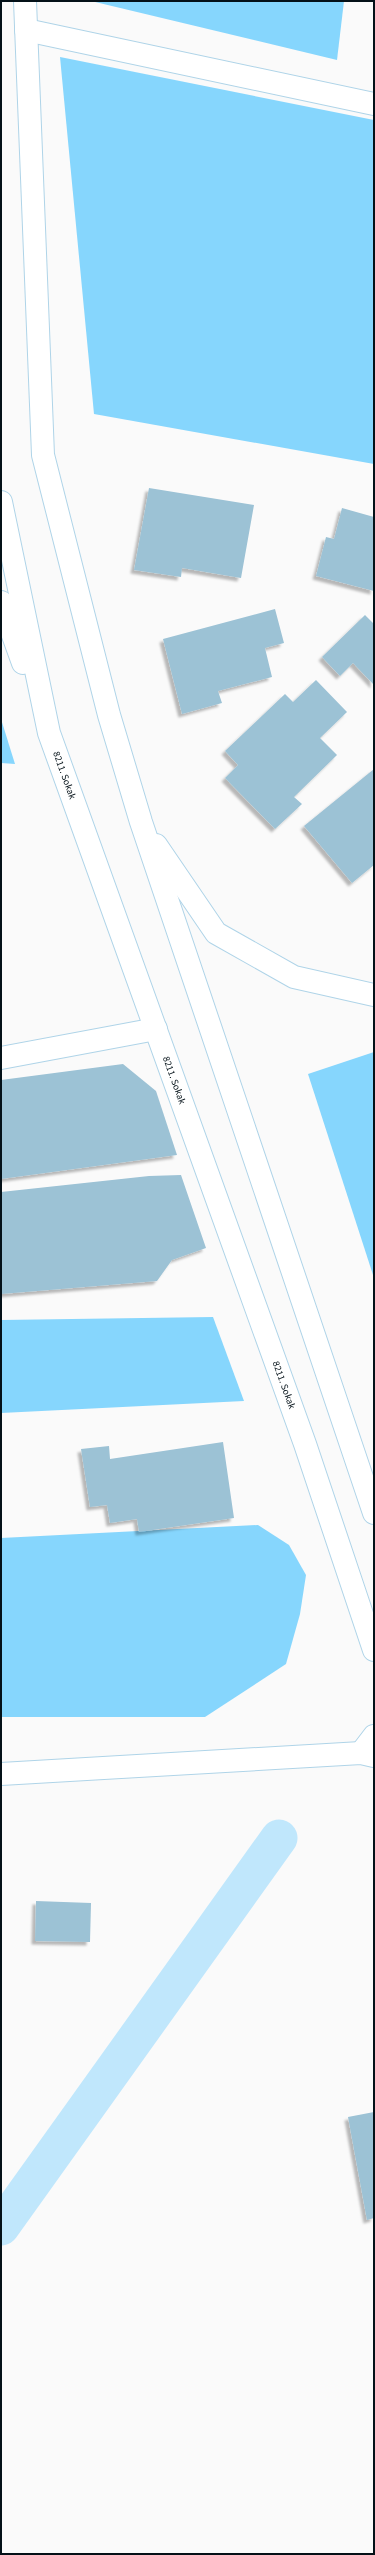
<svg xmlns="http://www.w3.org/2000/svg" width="375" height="2555" viewBox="0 0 375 2555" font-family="'Source Sans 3',sans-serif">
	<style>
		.green { fill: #86d6fd }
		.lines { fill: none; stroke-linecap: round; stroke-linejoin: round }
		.canal { stroke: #c0e7fc; stroke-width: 37 }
		.building { fill: #9cc2d5; filter: url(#shadow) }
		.minor-casing { stroke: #afd4e8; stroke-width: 24 }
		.minor { stroke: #fff; stroke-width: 22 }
		.labels { text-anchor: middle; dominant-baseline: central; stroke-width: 3; stroke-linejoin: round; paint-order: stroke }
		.street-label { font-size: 10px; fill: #041118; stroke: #fff }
	</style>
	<defs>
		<filter id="shadow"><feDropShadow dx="-3.5" dy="3.5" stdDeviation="1" flood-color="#0004"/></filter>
	</defs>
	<rect width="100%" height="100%" fill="#fafafa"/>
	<g class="green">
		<path d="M91,1H344L337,60Z"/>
		<path d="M60,57L374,120V464L94,414Z"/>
		<path d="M1,719L15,764L1,763Z"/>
		<path d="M374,1052V1278L308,1074Z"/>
		<path d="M213,1317L244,1401L1,1413V1320Z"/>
		<path d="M258,1525L289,1545L306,1575L300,1614L286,1664L205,1717H1V1538Z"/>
	</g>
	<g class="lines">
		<path class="canal" d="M1,2227L279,1838"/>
	</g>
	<g class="building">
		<path d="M149,488L254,505L241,578L182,568L181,577L134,570Z"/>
		<path d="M342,508L374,517V591L316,576L326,537L334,539Z"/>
		<path d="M275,609L284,643L265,648L272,677L218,691L222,703L182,714L163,639Z"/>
		<path d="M365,615L374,624V685L353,663L340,676L322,657Z"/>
		<path d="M316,680L347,712L320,738L337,755L294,797L302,804L275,829L225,778L238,765L225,751L285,694L293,702Z"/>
		<path d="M374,769V865L352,883L304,826Z"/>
		<path d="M123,1064L156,1091L177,1155L1,1179V1080Z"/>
		<path d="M181,1175L206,1248L172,1260L157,1281L1,1294V1192L149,1176Z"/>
		<path d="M223,1442L234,1518L139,1532L137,1519L110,1523L107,1505L90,1507L81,1449L109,1446L110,1459Z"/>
		<path d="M36,1901L91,1903L90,1942L35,1941Z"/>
		<path d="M374,2112V2218L367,2220L348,2117Z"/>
	</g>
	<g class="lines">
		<g class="minor-casing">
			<g id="minor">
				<path d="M25,1L43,455L109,715L141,822L374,1513"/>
				<path d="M26,30L374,104"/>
				<path id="s1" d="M1,502L49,733L305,1444L374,1650"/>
				<path d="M1,602L23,663"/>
				<path d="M156,845L216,933L294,977L374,995"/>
				<path d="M1,1058L156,1029"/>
				<path d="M361,1753L374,1736"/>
				<path d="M1,1774L361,1753L374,1756"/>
			</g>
		</g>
		<use href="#minor" class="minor"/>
	</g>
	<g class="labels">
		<g class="street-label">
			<text stroke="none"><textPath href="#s1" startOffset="281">8211. Sokak</textPath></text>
			<text stroke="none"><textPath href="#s1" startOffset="605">8211. Sokak</textPath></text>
			<text stroke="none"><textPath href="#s1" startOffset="929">8211. Sokak</textPath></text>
		</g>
	</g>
	<rect width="375" height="2555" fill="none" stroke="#041118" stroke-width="4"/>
</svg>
